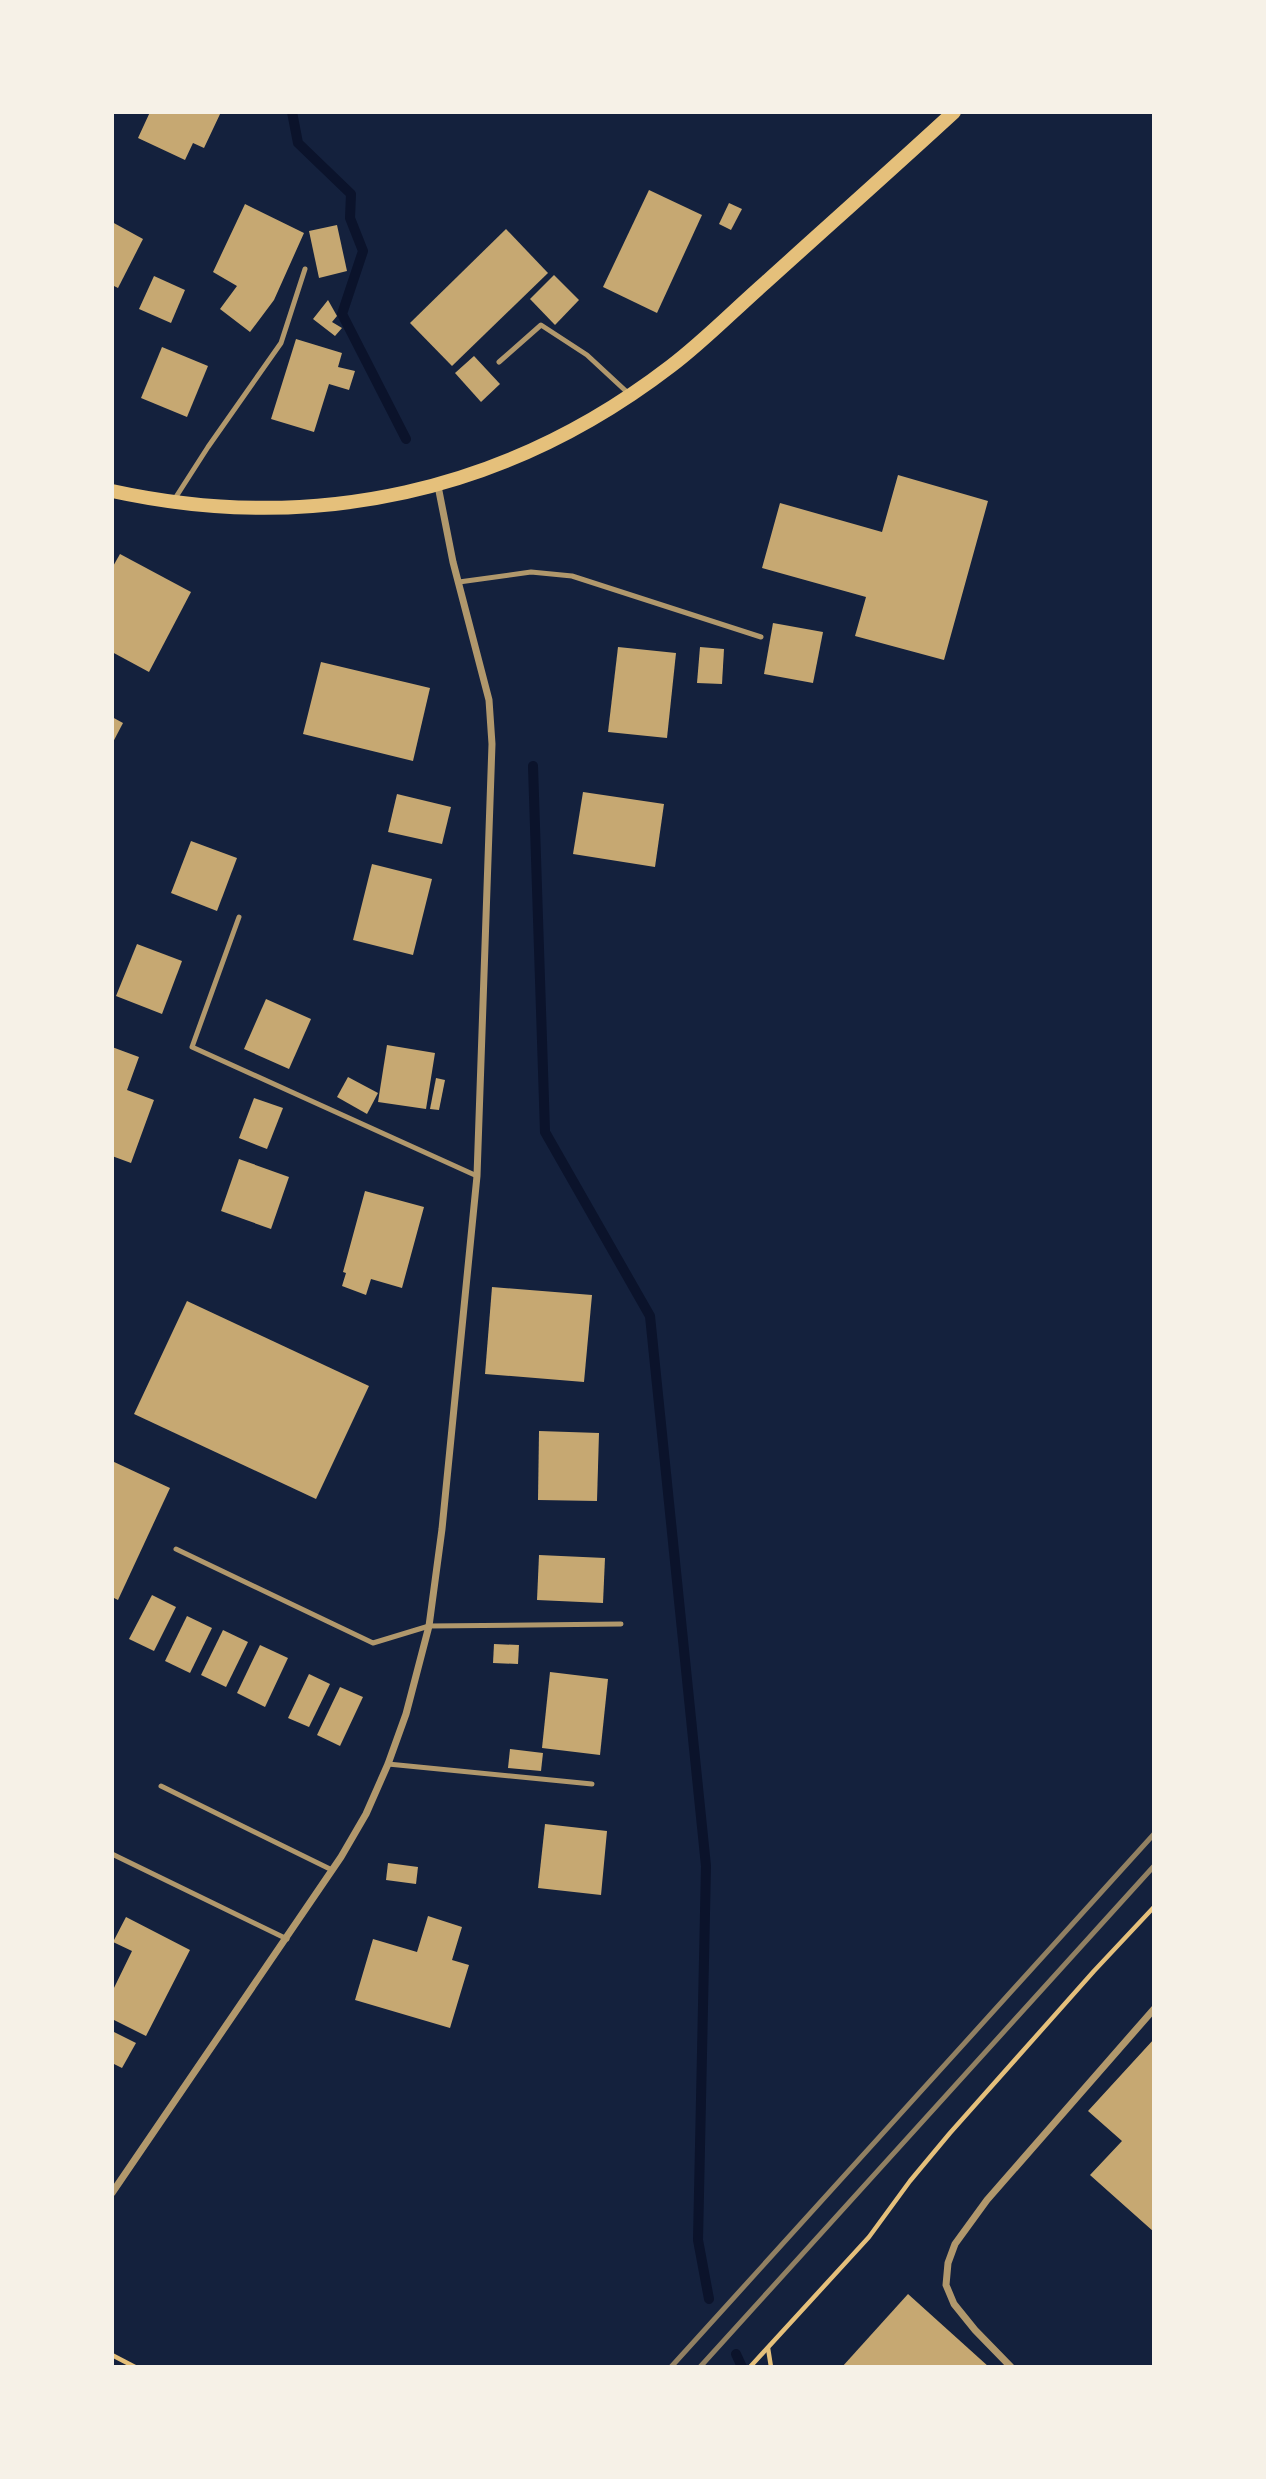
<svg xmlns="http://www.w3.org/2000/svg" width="1266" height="2479" viewBox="0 0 1266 2479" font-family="'Exo 2',sans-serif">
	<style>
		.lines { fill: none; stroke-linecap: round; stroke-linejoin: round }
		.stream { stroke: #0b132b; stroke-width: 10 }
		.building { fill: #c6a872 }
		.path { stroke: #e5c07b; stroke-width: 4.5 }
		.service { stroke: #b1986c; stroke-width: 5 }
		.minor { stroke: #b1986c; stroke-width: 7 }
		.secondary { stroke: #e5c07b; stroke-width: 14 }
		.rail { stroke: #918062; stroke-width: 5 }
	</style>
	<rect width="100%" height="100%" fill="#14213d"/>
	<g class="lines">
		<g class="stream">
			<path d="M292,112L298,143L351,194L350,218L363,251L342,314L406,439"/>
			<path d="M533,766L545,1132L650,1316L706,1866L698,2240L709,2299"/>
			<path d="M736,2354L742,2367"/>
		</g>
	</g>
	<g class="building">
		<path d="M150,112H221L204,148L193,143L185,160L138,138Z"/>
		<path d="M649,190L702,215L657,313L603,287Z"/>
		<path d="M729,203L742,209L731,230L719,224Z"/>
		<path d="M245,204L304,233L274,300L250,332L220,309L237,286L213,272Z"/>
		<path d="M112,222L143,239L118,288L112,285Z"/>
		<path d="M337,225L347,271L319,278L309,231Z"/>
		<path d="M506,229L548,273L452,366L410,323Z"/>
		<path d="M554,275L579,300L555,325L530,299Z"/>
		<path d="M154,276L185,290L171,323L139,309Z"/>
		<path d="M328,300L337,316L332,322L342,328L335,336L313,319Z"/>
		<path d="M296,339L342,353L338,367L355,371L349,390L329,384L314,432L271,419Z"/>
		<path d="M162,347L208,366L187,417L141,398Z"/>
		<path d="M474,356L500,384L481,402L455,373Z"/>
		<path d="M898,475L988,501L944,660L855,636L866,597L762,568L780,503L882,532Z"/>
		<path d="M120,554L191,592L149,672L112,652V568Z"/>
		<path d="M773,623L823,632L813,683L764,674Z"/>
		<path d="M618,647L676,653L667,738L608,732Z"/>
		<path d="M700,647L724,649L722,684L697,683Z"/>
		<path d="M321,662L430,688L413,761L303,734Z"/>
		<path d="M112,717L123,723L112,744Z"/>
		<path d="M583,792L664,804L655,867L573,854Z"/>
		<path d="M397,794L451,807L442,844L388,832Z"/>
		<path d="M191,841L237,858L217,911L171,893Z"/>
		<path d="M372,864L432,879L413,955L353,940Z"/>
		<path d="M137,944L182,961L162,1014L116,996Z"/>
		<path d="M266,999L311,1019L289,1069L244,1049Z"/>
		<path d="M387,1045L435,1053L426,1109L378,1102Z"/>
		<path d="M112,1047L139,1057L127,1090L154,1100L131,1163L112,1156Z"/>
		<path d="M348,1077L378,1093L367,1114L337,1097Z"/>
		<path d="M436,1078L445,1080L439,1110L430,1109Z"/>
		<path d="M254,1098L283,1108L267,1149L239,1138Z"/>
		<path d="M239,1159L289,1177L271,1229L221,1211Z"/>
		<path d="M365,1191L424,1207L402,1288L371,1279L366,1295L342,1286L346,1273L343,1272Z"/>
		<path d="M492,1287L592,1295L584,1382L485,1374Z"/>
		<path d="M187,1301L369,1386L316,1499L134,1414Z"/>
		<path d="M539,1431L599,1433L597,1501L538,1500Z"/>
		<path d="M112,1461L170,1488L118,1600L112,1597Z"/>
		<path d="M539,1555L605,1558L603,1603L537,1600Z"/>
		<path d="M152,1595L176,1607L154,1651L129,1639Z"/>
		<path d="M187,1616L212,1628L190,1673L165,1661Z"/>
		<path d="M223,1630L248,1642L226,1687L201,1675Z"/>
		<path d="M494,1644L519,1645L518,1664L493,1663Z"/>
		<path d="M260,1645L288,1658L265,1707L237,1693Z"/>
		<path d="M550,1672L608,1679L600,1755L542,1748Z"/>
		<path d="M309,1674L330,1684L309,1727L288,1718Z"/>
		<path d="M340,1687L363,1697L340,1746L317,1735Z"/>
		<path d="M510,1749L543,1753L541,1771L508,1768Z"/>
		<path d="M545,1824L607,1831L601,1895L538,1888Z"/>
		<path d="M388,1863L418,1867L416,1884L386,1880Z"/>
		<path d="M428,1916L462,1927L452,1960L469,1965L450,2028L355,2000L373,1939L417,1952Z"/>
		<path d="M126,1917L190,1950L146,2036L112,2019V1992L132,1951L113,1942Z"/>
		<path d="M112,2031L136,2043L122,2068L112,2063Z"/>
		<path d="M1154,2039V2232L1090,2175L1122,2141L1088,2111Z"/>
		<path d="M908,2294L989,2367H842Z"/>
	</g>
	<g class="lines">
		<g class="path">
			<path d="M768,2348L771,2367"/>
			<path d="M112,2355L135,2367"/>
			<path d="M750,2367L869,2237L910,2181L950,2133L1094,1971L1154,1907"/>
		</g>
		<g class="service">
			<path d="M499,362L541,325L587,355L628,393"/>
			<path d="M174,500L208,447L281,343L305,269"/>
			<path d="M459,582L531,572L572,576L761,637"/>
			<path d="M239,917L192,1047L477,1176"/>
			<path d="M176,1549L373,1643L429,1626L621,1624"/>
			<path d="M388,1764L592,1784"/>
			<path d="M161,1786L332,1870"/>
			<path d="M112,1854L287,1939"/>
		</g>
		<g class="minor">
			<path d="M112,2193L341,1857L366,1814L388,1764L406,1714L417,1672L429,1626L442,1529L477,1176L492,744L489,700L453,562L438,486"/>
			<path d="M1011,2367L975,2330L954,2304L946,2285L948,2263L955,2244L987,2200L1154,2009"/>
		</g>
		<path class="secondary" d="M112,491C314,535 507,492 671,366C704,341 734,310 766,282C829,225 892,169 954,112"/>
		<g class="rail">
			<path d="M671,2367L1154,1834"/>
			<path d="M700,2367L1154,1866"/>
		</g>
	</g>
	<rect width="1266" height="2479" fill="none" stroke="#f6f1e7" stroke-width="228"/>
</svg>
